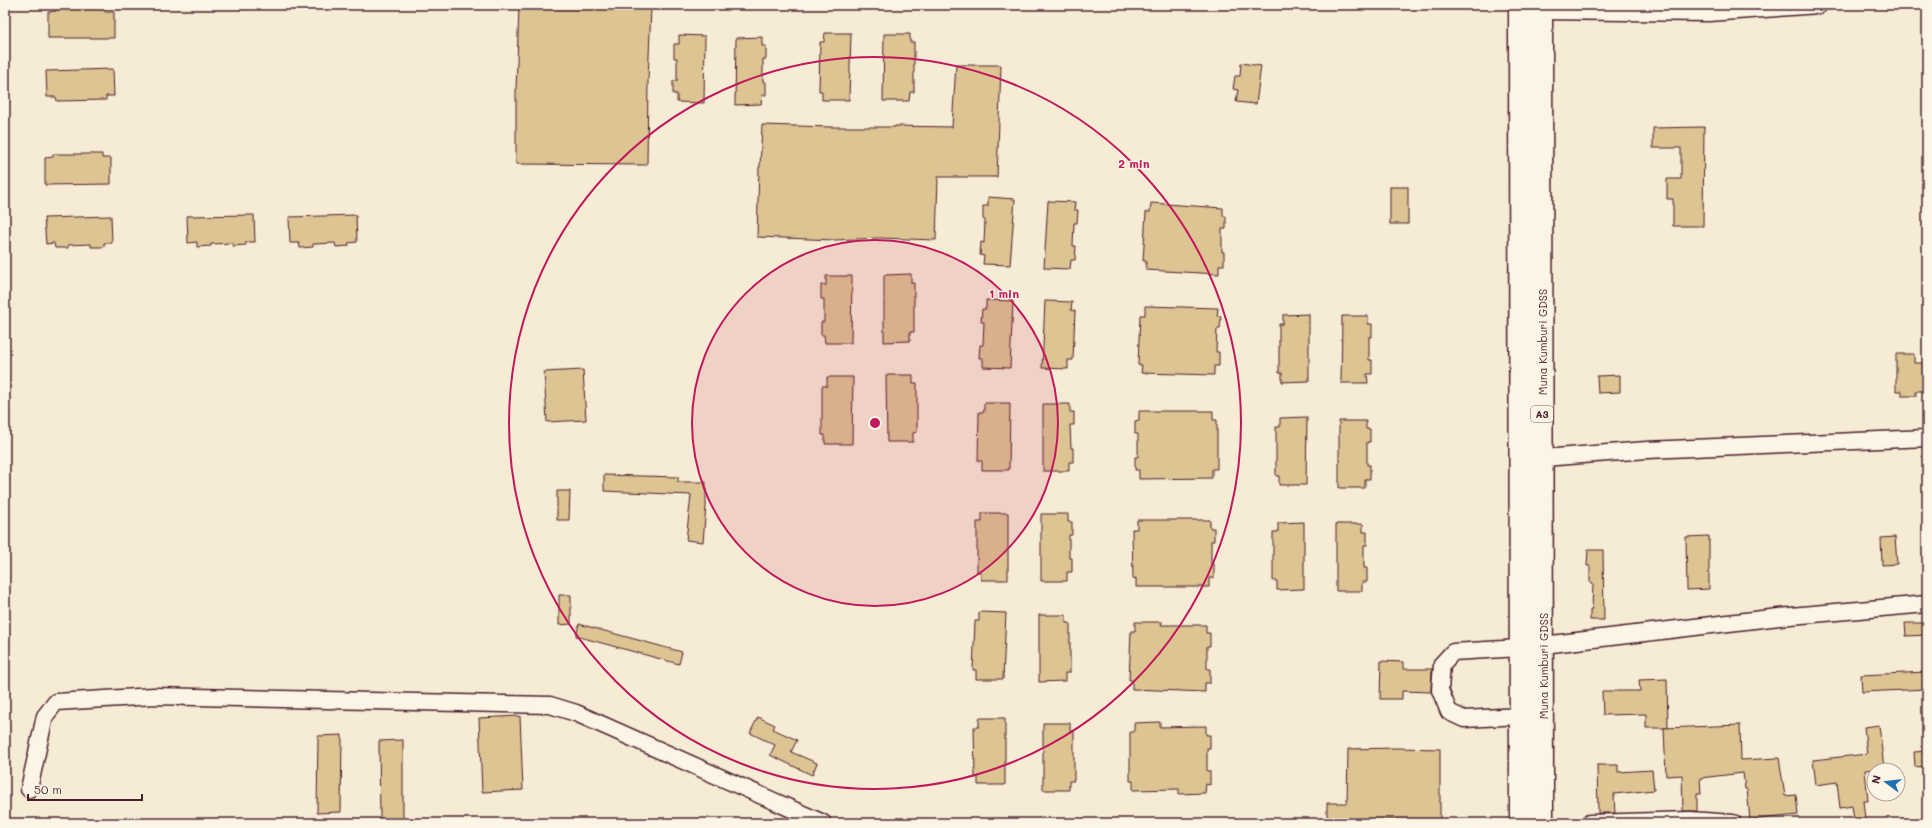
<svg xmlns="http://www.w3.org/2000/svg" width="1932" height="828" viewBox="0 0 1932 828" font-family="Mali,sans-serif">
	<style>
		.building { fill: #dcc493; stroke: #4a1f2b }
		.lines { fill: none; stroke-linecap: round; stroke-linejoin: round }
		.minor-casing { stroke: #4a1f2b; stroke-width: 19 }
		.trunk-casing { stroke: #4a1f2b; stroke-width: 25 }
		.minor { stroke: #fcf5e5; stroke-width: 16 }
		.trunk { stroke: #fcf5e5; stroke-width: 22 }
		.ring { fill: none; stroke: #c2185b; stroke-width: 2 }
		.labels { text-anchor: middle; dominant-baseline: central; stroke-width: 3; stroke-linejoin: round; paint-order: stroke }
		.shield { fill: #fcf5e5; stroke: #7f5f63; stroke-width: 1 }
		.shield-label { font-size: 10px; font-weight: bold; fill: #4a1f2b }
		.street-label { font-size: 11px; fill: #4a1f2b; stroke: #fcf5e5 }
		.centre { fill: #c2185b; stroke: #fcf5e5; stroke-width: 2 }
		.ring-label { font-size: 12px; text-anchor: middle; font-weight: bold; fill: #c2185b; stroke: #fcf5e5; stroke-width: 3; stroke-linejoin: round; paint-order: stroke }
	</style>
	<rect width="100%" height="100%" fill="#f6ebd5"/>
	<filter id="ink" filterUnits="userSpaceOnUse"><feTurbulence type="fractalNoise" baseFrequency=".025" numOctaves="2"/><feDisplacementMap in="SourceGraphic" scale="8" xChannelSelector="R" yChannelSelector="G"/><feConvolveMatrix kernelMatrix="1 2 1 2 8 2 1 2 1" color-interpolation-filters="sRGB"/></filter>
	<g filter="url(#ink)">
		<g class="building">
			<path d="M519,7H651L648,81L647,165L516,164V90Z"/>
			<path d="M56,8H105V12H114V38H48V12L56,11Z"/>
			<path d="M825,33H851L849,100H822V91H819L820,42H824Z"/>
			<path d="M884,34H910V42H914V92H910L909,101H883Z"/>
			<path d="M679,35L705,36L704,103L677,102V94H673V81H677V58H674V44H679Z"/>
			<path d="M762,37V46H766V59H763V82H766V95H762L761,104L735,105L736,38Z"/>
			<path d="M1241,63L1261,66L1256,104L1236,102L1238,90L1233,89L1235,76H1240Z"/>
			<path d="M956,65H1001L997,177H938L936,240L879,238L835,240L757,237L759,167H760L762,125L831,127H895V126L952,127Z"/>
			<path d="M113,69L114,96H106V100L57,101L56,97H47L46,71Z"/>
			<path d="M1704,127L1703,226H1673V199H1667V179H1681V148H1653V128Z"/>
			<path d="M53,154H102V158H111V184L45,185V158L53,157Z"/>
			<rect x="1390" y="187" width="18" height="37"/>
			<path d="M988,197L1015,199L1010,265L983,264L984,256L980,255L981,242L984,243L985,220L983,219V206H988Z"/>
			<path d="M1048,201L1075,202L1074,210H1078L1077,223H1074L1073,246H1076L1075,260H1071L1070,269L1044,268Z"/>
			<path d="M1151,203L1223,208V216H1226V229H1222V252H1224V265H1219V274L1146,270V261H1143L1146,212H1150Z"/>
			<path d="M254,215L255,242H246V245L233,246V243L211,244V246L197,247V242L188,243L187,216Z"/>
			<path d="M356,215L357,242L348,243L349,246L336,247L335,243L313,244V247L300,248L299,243H290L289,217Z"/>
			<path d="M111,216L112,243H104V247H91V244L68,245V248H55L54,243L46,244L44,218Z"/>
			<path d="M911,274V283H914V332H910V341L884,342V275Z"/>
			<path d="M826,276H852L851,343H825L824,335H821V322H824V299H821V285H826Z"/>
			<path d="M986,300L1013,301L1010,368L983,367V358H979L980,345H983L984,322H981L982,309H986Z"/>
			<path d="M1045,301L1072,302L1071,310L1075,311L1073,360H1068V369L1042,368Z"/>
			<path d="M1145,306L1218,308L1217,316H1221L1220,329H1217L1216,352H1219V366H1214V375L1141,373L1142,365H1138L1140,315H1145Z"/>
			<path d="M1309,314V381L1282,382V373H1279V324H1283V315Z"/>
			<path d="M1342,316H1368V324H1372V337H1369V360H1372V374H1367L1368,383H1341Z"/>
			<path d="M1896,354H1914V363H1923V391H1916V396H1902V391H1896Z"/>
			<path d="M583,370L586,420L547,422L544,372Z"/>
			<path d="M886,375H913V383H917V432L913,433V442H887Z"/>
			<path d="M1620,375V392L1598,393L1597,376Z"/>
			<path d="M827,377H853L852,444H825V435H822V386H827Z"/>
			<path d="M984,403H1010L1009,470H982V461H978L979,412H984Z"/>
			<path d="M1043,404H1070V412H1074V425H1070L1071,448H1073V462H1069V471H1043Z"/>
			<path d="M1139,411H1213V420H1217V469H1212V478L1139,479V470H1135V457H1138V434H1135V421L1139,420Z"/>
			<path d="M1307,417L1306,485H1279V476H1276V427H1280V418Z"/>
			<path d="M1339,421H1366V429H1370V442H1367V465H1370V479H1365V488H1339Z"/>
			<path d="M604,475L678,477V482H706V506L703,542L686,540L691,495L604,491Z"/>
			<path d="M557,491H570L569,520H557Z"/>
			<path d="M982,513H1008V580H981V572H977V522H982Z"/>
			<path d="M1041,514H1068V522H1072V535H1069V558H1072V572H1067V581H1041Z"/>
			<path d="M1137,520H1210V528H1214V541H1211V564H1214V578H1209V587H1136V578L1133,579L1132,529H1137Z"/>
			<path d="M1304,522V589L1277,590V581H1273V532H1278V523Z"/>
			<path d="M1336,524H1363V532H1367V545H1364V568H1367V582H1362V591H1336Z"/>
			<path d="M1709,536V589L1687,590L1686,537Z"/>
			<path d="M1895,537L1897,564L1882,565L1881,538Z"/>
			<path d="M1588,550H1603L1604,620H1590V609H1592L1593,583L1590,582V566H1587Z"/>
			<path d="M559,595H571V624L559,625Z"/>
			<path d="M979,612L1006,613L1003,679H976V670H973L975,621H979Z"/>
			<path d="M1039,615H1066V623H1070V673H1065V681L1039,682Z"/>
			<path d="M1135,622H1162L1161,625H1206V633H1210V646H1207V669H1210V683H1205V692L1132,689V680H1129L1131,631H1135Z"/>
			<path d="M1905,623H1927V635L1906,636Z"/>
			<path d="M579,624L682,652L679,664L576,636Z"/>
			<path d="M1381,661L1403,662V669H1432L1431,692L1402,691V699H1380Z"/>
			<path d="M1927,672V689L1862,692L1861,675Z"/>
			<path d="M1667,679L1668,728H1646V714L1603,715L1602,691H1640L1639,680Z"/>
			<path d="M520,716L523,790L482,792L479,718Z"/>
			<path d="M758,717L775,725L773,729L797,740L791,752L817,763L812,775L770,755L775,745L750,733Z"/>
			<path d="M979,718H1005V785H978V777H975L974,727H979Z"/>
			<path d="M1160,722V727L1206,726V735H1210V748H1207V771H1210V785L1206,784L1205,793L1179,794V789L1133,790V781H1130V732H1134V723Z"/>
			<path d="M1043,723H1070V731H1074V781H1069V790H1043Z"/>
			<path d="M1740,725L1741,760L1779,758L1785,796L1796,795L1798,815L1750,820L1747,789H1745L1743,773L1700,778L1701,794H1697V811H1683L1682,775L1666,776L1664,728Z"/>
			<path d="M1879,725L1884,768L1865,770L1868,801H1863L1865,819L1854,820L1852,806L1840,808L1837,782L1816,785L1813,760L1867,754L1864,727Z"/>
			<path d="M342,735L341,812L317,813L318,736Z"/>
			<path d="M403,740V820H380L379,741Z"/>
			<path d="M1396,748L1440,749V820H1327V803H1347L1348,749Z"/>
			<path d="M1927,751V766L1915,767L1914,752Z"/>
			<path d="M1597,765H1618V772L1652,770L1654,790L1614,794L1615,813H1598Z"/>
		</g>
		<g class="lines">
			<g class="minor-casing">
				<g id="minor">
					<path d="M1541,11L1709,13L1819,5"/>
					<path d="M1543,458L1647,450L1927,438"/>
					<path d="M1543,645L1779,617L1927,604"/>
					<path d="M1520,648L1453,652L1442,664L1440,690L1449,712L1464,719L1521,716"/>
					<path d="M29,789L45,716L56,702L154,696L550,705L576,713L823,823"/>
					<path d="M1589,823L1690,820L1733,823"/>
				</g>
			</g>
			<g class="trunk-casing">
				<g id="trunk">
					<path d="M1520,5L1521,823"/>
					<path d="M1541,5L1542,823"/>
				</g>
			</g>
			<use href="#minor" class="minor"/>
			<use href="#trunk" class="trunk"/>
		</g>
	</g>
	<circle cx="875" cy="423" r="183" fill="#c2185b" fill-opacity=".12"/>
	<g class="ring">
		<circle cx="875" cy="423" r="183"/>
		<circle cx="875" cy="423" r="366"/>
	</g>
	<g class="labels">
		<rect class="shield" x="1531" y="406" width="22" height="16" rx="3"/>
		<g class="shield-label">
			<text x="1542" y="414">A3</text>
		</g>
		<g class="street-label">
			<text transform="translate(1542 342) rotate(-90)">Muna Kumburi GDSS</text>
			<text transform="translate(1543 666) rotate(-90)">Muna Kumburi GDSS</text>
		</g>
	</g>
	<circle cx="875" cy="423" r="6" class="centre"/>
	<g class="ring-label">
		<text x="1134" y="168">2 min</text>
		<text x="1004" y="298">1 min</text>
	</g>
	<rect width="1932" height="828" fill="none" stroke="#fcf5e5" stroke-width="20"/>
	<rect x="10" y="10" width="1912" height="808" fill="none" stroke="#4a1f2b" stroke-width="1.5" filter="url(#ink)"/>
	<g transform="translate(1886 782) rotate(285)"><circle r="19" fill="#fcf5e5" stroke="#b59f9b"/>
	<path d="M0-3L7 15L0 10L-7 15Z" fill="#1f6fb2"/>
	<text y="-6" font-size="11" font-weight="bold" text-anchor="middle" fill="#4a1f2b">N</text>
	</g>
	<path d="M28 794v6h114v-6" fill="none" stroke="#4a1f2b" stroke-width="2"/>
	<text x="34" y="794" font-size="12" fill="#4a1f2b" stroke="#fcf5e5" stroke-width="3" paint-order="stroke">50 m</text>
</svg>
